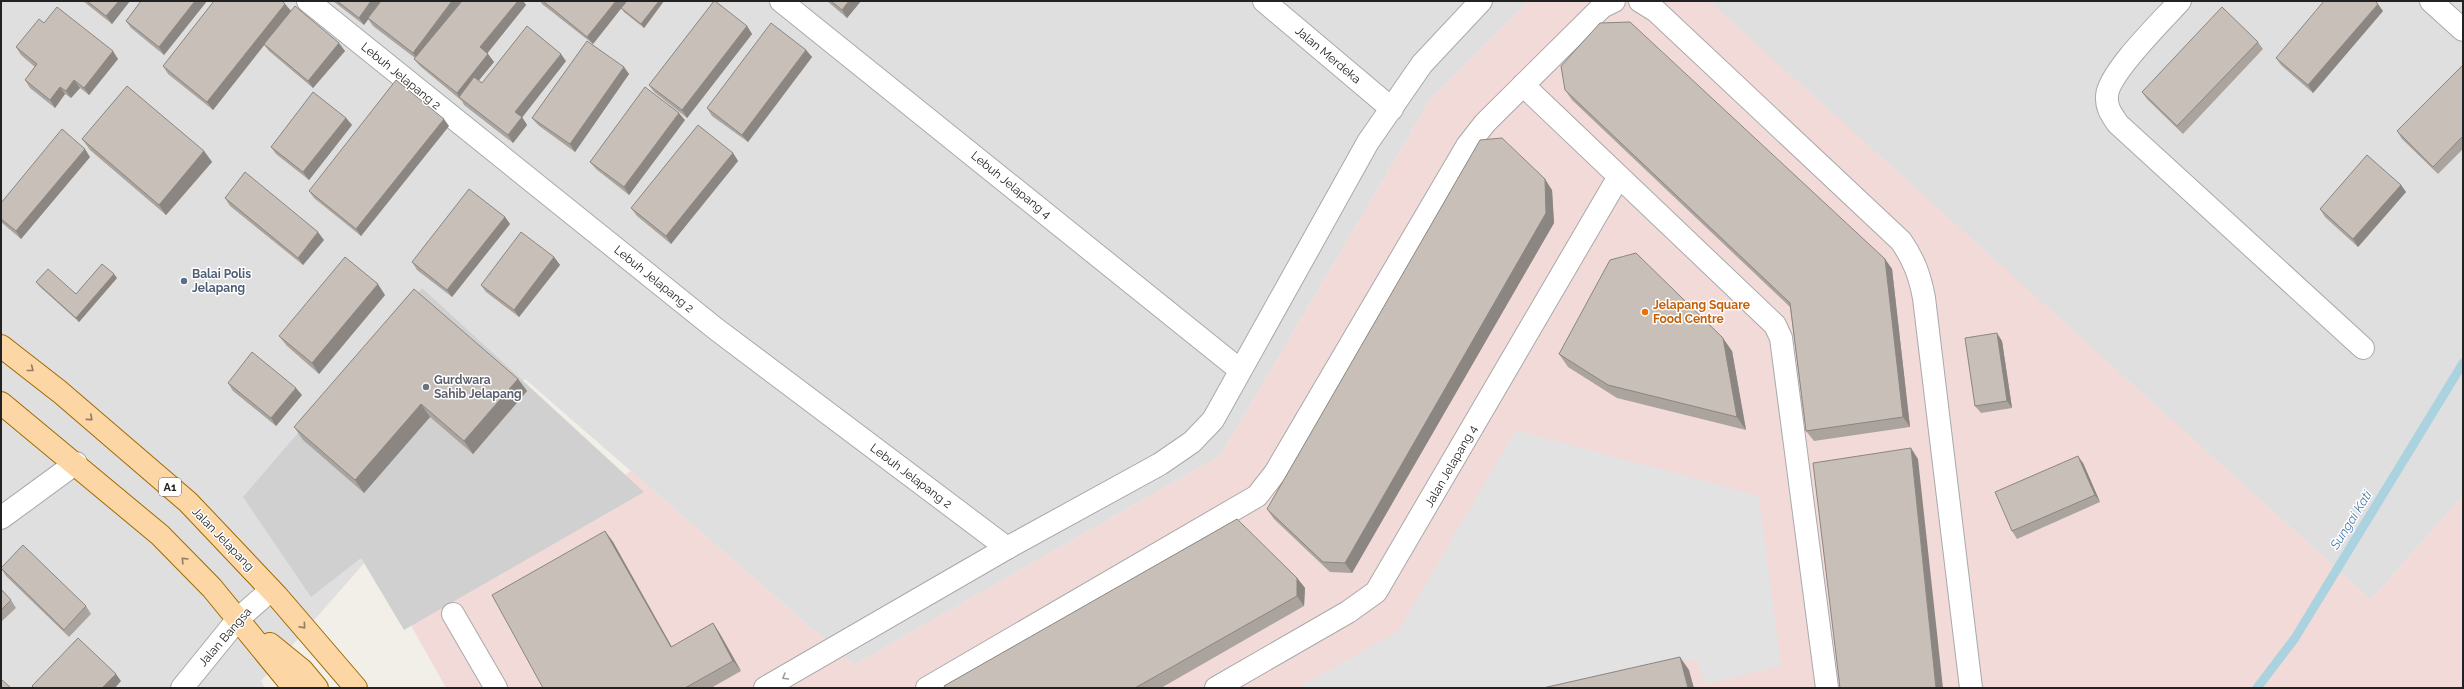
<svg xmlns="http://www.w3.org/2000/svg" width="2464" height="689" viewBox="0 0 2464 689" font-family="Raleway,sans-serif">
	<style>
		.residential { fill: #e0dfdf }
		.commercial { fill: #f2dad9 }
		.religious { fill: #d0d0d0 }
		.parking { fill: #e2e2e2 }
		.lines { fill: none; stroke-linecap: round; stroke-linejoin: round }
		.stream { stroke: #aad3df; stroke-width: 9 }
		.minor-casing { stroke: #a9a9a9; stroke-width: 24 }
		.primary-casing { stroke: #a06b00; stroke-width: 24 }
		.minor { stroke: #fff; stroke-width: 22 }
		.primary { stroke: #fcd6a4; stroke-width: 22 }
		.wall { fill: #aba49e }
		.shaded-wall { fill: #8b8681 }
		.building { fill: #c7bfb8; stroke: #8b8681 }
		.oneway { stroke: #8f7c63 }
		.oneway2 { stroke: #9c9c9c }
		.service-dot { fill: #5c6f8a; stroke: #fff; stroke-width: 1.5 }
		.food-dot { fill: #e8710a; stroke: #fff; stroke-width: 1.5 }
		.worship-dot { fill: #6b7280; stroke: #fff; stroke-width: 1.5 }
		.labels { text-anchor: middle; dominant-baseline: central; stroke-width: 3; stroke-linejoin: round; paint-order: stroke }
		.shield { fill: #fff; stroke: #646464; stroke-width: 1 }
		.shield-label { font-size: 11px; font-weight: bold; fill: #222 }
		.street-label { font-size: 12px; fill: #222; stroke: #fff }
		.service-label { font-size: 12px; font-weight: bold; fill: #4e5e75; stroke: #fff; text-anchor: start }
		.food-label { font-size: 12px; font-weight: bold; fill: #c56008; stroke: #fff; text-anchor: start }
		.worship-label { font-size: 12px; font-weight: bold; fill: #5b616d; stroke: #fff; text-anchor: start }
		.water-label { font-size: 13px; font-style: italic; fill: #4a7aab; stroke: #fff }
	</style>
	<rect width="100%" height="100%" fill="#f2efe9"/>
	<g class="residential">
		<path d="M1,1H1529L1430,100L1221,455L854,665L525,379L261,681L265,688H1Z"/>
		<path d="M1708,1H2463V496L2371,600Z"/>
	</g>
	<path class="commercial" d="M1529,1H1709L2371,600L2463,496V688H446L404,613L631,471L854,665L1221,455L1430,100Z"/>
	<path class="religious" d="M422,288L644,492L404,630L361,558L311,597L243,497Z"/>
	<path class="parking" d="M1516,430L1759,496L1781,666L1705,684L1697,659L1574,688H1298L1398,631Z"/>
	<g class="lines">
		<path class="stream" d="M2257,688L2295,638L2463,363"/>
		<g class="minor-casing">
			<g id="minor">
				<path d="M308,1L716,329L1007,548"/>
				<path d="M781,1L1240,370"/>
				<path d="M1264,1L1392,109"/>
				<path d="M1640,1L1656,11L1901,241C1914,260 1920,276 1924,298L1971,688"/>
				<path d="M2180,1C2163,20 2108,73 2107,96C2106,108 2112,115 2118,124L2363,348"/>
				<path d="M2431,1L2463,30"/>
				<path d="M1523,85L1775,325L1781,338L1827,688"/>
				<path d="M1,518L76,463"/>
				<path d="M453,614L496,688"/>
				<path d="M182,688L238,619L271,590"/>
				<path d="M765,688L1007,548L1160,464L1192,442L1213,420L1368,142L1422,64L1481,1"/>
				<path d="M927,688L1257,496L1275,473L1467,146L1485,123L1602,7L1614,1"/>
				<path d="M1216,688L1348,612L1376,592L1618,178"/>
			</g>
		</g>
		<g class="primary-casing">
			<g id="primary">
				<path d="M1,346L60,392L188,502L277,596L356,688"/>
				<path d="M1,403L160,535L212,588L294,688"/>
				<path d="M270,644L302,670L317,688"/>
			</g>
		</g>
		<use href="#minor" class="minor"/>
		<use href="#primary" class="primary"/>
	</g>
	<g class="wall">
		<path d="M83,1H130L112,24Z"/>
		<path d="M141,1H207L164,55L131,28L126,21Z"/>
		<path d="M333,1H523L526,5L487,53L494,62L478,80L482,83L566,61L522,117L527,125L513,143L464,105L462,101L420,66L414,59L415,58L373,26L368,19L364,25Z"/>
		<path d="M540,1H627L593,44L542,4Z"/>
		<path d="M627,1H664L644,28L624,12L621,8Z"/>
		<path d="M827,1H861L847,18Z"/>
		<path d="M285,4L291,11L345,51L313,88L269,51L264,45L213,110L168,74L163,66Z"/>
		<path d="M2383,11L2313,93L2281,65L2276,58Z"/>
		<path d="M44,23L118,59L89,95L80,88L71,98L65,94L55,108L30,88L25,80L35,67L21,55L16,47Z"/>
		<path d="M747,26L752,34L687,118L654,92L649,85Z"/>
		<path d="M2258,42L2263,49L2183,134L2147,99L2142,92Z"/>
		<path d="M806,50L812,57L748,142L712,116L707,108Z"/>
		<path d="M2463,65V149L2438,174L2402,139L2397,131Z"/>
		<path d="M624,67L629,74L575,152L538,125L532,118Z"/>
		<path d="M1565,90L1885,259L1892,269L1910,427L1814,441L1806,431L1790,307L1572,100Z"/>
		<path d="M346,118L352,125L309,180L276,154L271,147Z"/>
		<path d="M685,120L629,195L596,169L590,162Z"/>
		<path d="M449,126L361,236L314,198L309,191Z"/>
		<path d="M82,139L204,151L212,162L166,215L90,150Z"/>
		<path d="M733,153L738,161L671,244L637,216L631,208Z"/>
		<path d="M90,157L21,239L1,222V203Z"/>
		<path d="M2401,185L2406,192L2358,247L2325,217L2320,209Z"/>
		<path d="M1552,190L1554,223L1352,573L1330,572L1274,519L1267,509Z"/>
		<path d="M225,198L324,240L303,265L230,206Z"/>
		<path d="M505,217L510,224L452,297L417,270L412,262Z"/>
		<path d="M554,257L560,265L519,317L486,292L481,285Z"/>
		<path d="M117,278L79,322L39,286L36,282L76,294Z"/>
		<path d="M385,295L319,374L287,346L279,336Z"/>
		<path d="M2002,341L2012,408L1981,413L1975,406Z"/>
		<path d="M1732,351L1746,430L1617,398L1568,367L1559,354Z"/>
		<path d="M518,379L527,391L473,454L430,417L364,493L303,440L294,427Z"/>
		<path d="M228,383L302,395L276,426L233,391Z"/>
		<path d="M2083,463L2100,502L2017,539L2012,531Z"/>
		<path d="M605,531L613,542L672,647L713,623L720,634L741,671L711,688H543Z"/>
		<path d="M1,568L86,606L91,614L69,637L6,576Z"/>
		<path d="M1297,578L1305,588L1304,606L1161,688H945Z"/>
		<path d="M1,589L11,600L16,608L1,622Z"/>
	</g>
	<g class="shaded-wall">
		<path d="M119,1H130L112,24L106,16Z"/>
		<path d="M195,1H207L164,55L159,47Z"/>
		<path d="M371,1H382L364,25L359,18Z"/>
		<path d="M452,1H463L418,60L413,53Z"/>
		<path d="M518,1H523L526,5L486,55L480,47Z"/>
		<path d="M616,1H627L593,44L587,37Z"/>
		<path d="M659,1H664L644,28L641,24Z"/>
		<path d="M849,1H861L847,18L842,10Z"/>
		<path d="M285,4L291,11L213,110L207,102Z"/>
		<path d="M2378,4L2383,11L2313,93L2308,85Z"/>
		<path d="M747,26L752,34L687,118L682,110Z"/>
		<path d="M339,43L345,51L313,88L308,81Z"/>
		<path d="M806,50L812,57L748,142L742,135Z"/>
		<path d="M113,51L118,59L89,95L84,88Z"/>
		<path d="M488,54L494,62L463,100L459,97L457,93Z"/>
		<path d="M561,54L566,61L521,119L515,112Z"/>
		<path d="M624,67L629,74L575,152L570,144Z"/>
		<path d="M74,80L80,88L71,98L66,91Z"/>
		<path d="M60,87L65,94L55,108L50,100Z"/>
		<path d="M679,113L685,120L629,195L624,187Z"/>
		<path d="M522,117L527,125L513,143L508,135Z"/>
		<path d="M346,118L352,125L309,180L303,172Z"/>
		<path d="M444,119L449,126L361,236L356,229Z"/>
		<path d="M85,149L90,157L21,239L16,231Z"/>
		<path d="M204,151L212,162L166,215L159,205Z"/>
		<path d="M733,153L738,161L671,244L666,236Z"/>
		<path d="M1545,179L1552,190L1554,223L1352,573L1345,563Z"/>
		<path d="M2401,185L2406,192L2358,247L2353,239Z"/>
		<path d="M505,217L510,224L452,297L447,290Z"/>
		<path d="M318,232L324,240L303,265L298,258Z"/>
		<path d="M554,257L560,265L519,317L514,310Z"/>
		<path d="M1885,259L1892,269L1910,427L1903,417Z"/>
		<path d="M114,274L117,278L79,322L76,318Z"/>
		<path d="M378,284L385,295L319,374L312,363Z"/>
		<path d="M1997,333L2002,341L2012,408L2007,401Z"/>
		<path d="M1723,338L1732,351L1746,430L1737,417Z"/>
		<path d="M518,379L527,391L473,454L464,441Z"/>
		<path d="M296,388L302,395L276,426L271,418Z"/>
		<path d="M421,404L430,417L364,493L355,480Z"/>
		<path d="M1911,448L1918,459L1943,688H1936Z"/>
		<path d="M2078,456L2083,463L2100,502L2095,495Z"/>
		<path d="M605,531L613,542L678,658L671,647Z"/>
		<path d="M1297,578L1305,588L1304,606L1297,596Z"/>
		<path d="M713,623L720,634L741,671L733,661Z"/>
		<path d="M1680,657L1689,670L1694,688H1688Z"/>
		<path d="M116,674L121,681L115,688H102Z"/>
	</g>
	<g class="building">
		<path d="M87,1H119L106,16Z"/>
		<path d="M141,1H195L159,47L126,21Z"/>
		<path d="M214,1H282L285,4L207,102L163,66Z"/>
		<path d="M337,1H371L359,18Z"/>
		<path d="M381,1H452L413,53L368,18Z"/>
		<path d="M462,1H518L480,47L488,54L457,93L414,59Z"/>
		<path d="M543,1H616L587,37Z"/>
		<path d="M627,1H659L641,24L621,8Z"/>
		<path d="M714,1H715L747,26L682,110L649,85Z"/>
		<path d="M831,1H849L842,10Z"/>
		<path d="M2324,1H2375L2378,4L2308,85L2276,58Z"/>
		<path d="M295,6L339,43L308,81L264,44Z"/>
		<path d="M57,7L113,51L84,88L74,80L66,91L60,87L50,100L25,80L37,64L16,47L39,19L44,23Z"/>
		<path d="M2222,7L2258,42L2177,126L2142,92Z"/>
		<path d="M1630,22L1885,259L1903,417L1806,431L1790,303L1565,90L1561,66L1600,23Z"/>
		<path d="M771,23L806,50L742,135L707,108Z"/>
		<path d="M527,26L561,54L515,112L522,117L508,135L459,97L474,77L482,83Z"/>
		<path d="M587,41L624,67L570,144L532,118Z"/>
		<path d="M2463,65V136L2433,167L2397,131Z"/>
		<path d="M396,80L444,119L356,229L309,191Z"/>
		<path d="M127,86L204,151L159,205L82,139Z"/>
		<path d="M645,87L679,113L624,187L590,162Z"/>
		<path d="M313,92L346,118L303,172L271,147Z"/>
		<path d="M698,125L733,153L666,236L631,208Z"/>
		<path d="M62,129L85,149L16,231L1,219V203Z"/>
		<path d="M1502,138L1545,179L1546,213L1345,563L1323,562L1267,509L1480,140Z"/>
		<path d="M2367,155L2401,185L2353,239L2320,209Z"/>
		<path d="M245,172L318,232L298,258L225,198Z"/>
		<path d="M469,189L505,217L447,290L412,262Z"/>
		<path d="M521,232L554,257L514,310L481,285Z"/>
		<path d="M1636,253L1723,338L1737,417L1608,385L1559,354L1610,260Z"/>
		<path d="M345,257L378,284L312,363L279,336Z"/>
		<path d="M102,264L114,274L76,318L36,282L48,269L76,294Z"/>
		<path d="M414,289L518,379L464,441L421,404L355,480L294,427Z"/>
		<path d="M1997,333L2007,401L1975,406L1965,338Z"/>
		<path d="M252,352L296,388L271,418L228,383Z"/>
		<path d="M1911,448L1936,688H1840L1813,463Z"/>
		<path d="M2078,456L2095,495L2012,531L1995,492Z"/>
		<path d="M1237,519L1297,578V596L1135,688H945L944,686Z"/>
		<path d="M605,531L671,647L713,623L733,661L685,688H543L492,595Z"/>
		<path d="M23,545L86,606L64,630L1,568Z"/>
		<path d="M1,589L11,600L1,610Z"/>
		<path d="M78,638L116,674L102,688H34L32,686Z"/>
		<path d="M1680,657L1688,688H1543Z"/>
		<path d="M1,679L11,688H1Z"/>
	</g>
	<defs><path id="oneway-chevron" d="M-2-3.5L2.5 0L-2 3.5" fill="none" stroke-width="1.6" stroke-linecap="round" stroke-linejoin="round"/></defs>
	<g class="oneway">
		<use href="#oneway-chevron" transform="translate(31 369) rotate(38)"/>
		<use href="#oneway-chevron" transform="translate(90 418) rotate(41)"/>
		<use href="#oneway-chevron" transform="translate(184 560) rotate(-134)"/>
		<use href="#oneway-chevron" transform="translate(303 626) rotate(49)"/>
	</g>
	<use class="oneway2" href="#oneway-chevron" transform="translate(785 677) rotate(150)"/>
	<circle class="service-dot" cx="184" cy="281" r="4"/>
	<circle class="food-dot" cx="1645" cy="312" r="4"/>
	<circle class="worship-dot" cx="426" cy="387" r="4"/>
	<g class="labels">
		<rect class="shield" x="159" y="478" width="22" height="18" rx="3"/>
		<g class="shield-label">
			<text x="170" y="487">A1</text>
		</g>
		<g class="street-label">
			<text transform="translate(1328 55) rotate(40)">Jalan Merdeka</text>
			<text transform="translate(401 76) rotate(39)">Lebuh Jelapang 2</text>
			<text transform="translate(1011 185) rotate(39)">Lebuh Jelapang 4</text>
			<text transform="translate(654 279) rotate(39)">Lebuh Jelapang 2</text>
			<text transform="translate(1451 466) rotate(-60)">Jalan Jelapang 4</text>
			<text transform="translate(911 476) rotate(37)">Lebuh Jelapang 2</text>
			<text transform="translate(223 539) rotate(46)">Jalan Jelapang</text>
			<text transform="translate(225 637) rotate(-49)">Jalan Bangsa</text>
		</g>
		<g class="service-label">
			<text x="192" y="274">Balai Polis<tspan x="192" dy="14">Jelapang</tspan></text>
		</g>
		<g class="food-label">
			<text x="1653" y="305">Jelapang Square<tspan x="1653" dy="14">Food Centre</tspan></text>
		</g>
		<g class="worship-label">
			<text x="434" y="380">Gurdwara<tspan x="434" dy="14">Sahib Jelapang</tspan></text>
		</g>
		<g class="water-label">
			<text transform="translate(2351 520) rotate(-58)">Sungai Kati</text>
		</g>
	</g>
	<rect width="2464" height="689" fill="none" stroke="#222222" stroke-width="4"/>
</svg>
